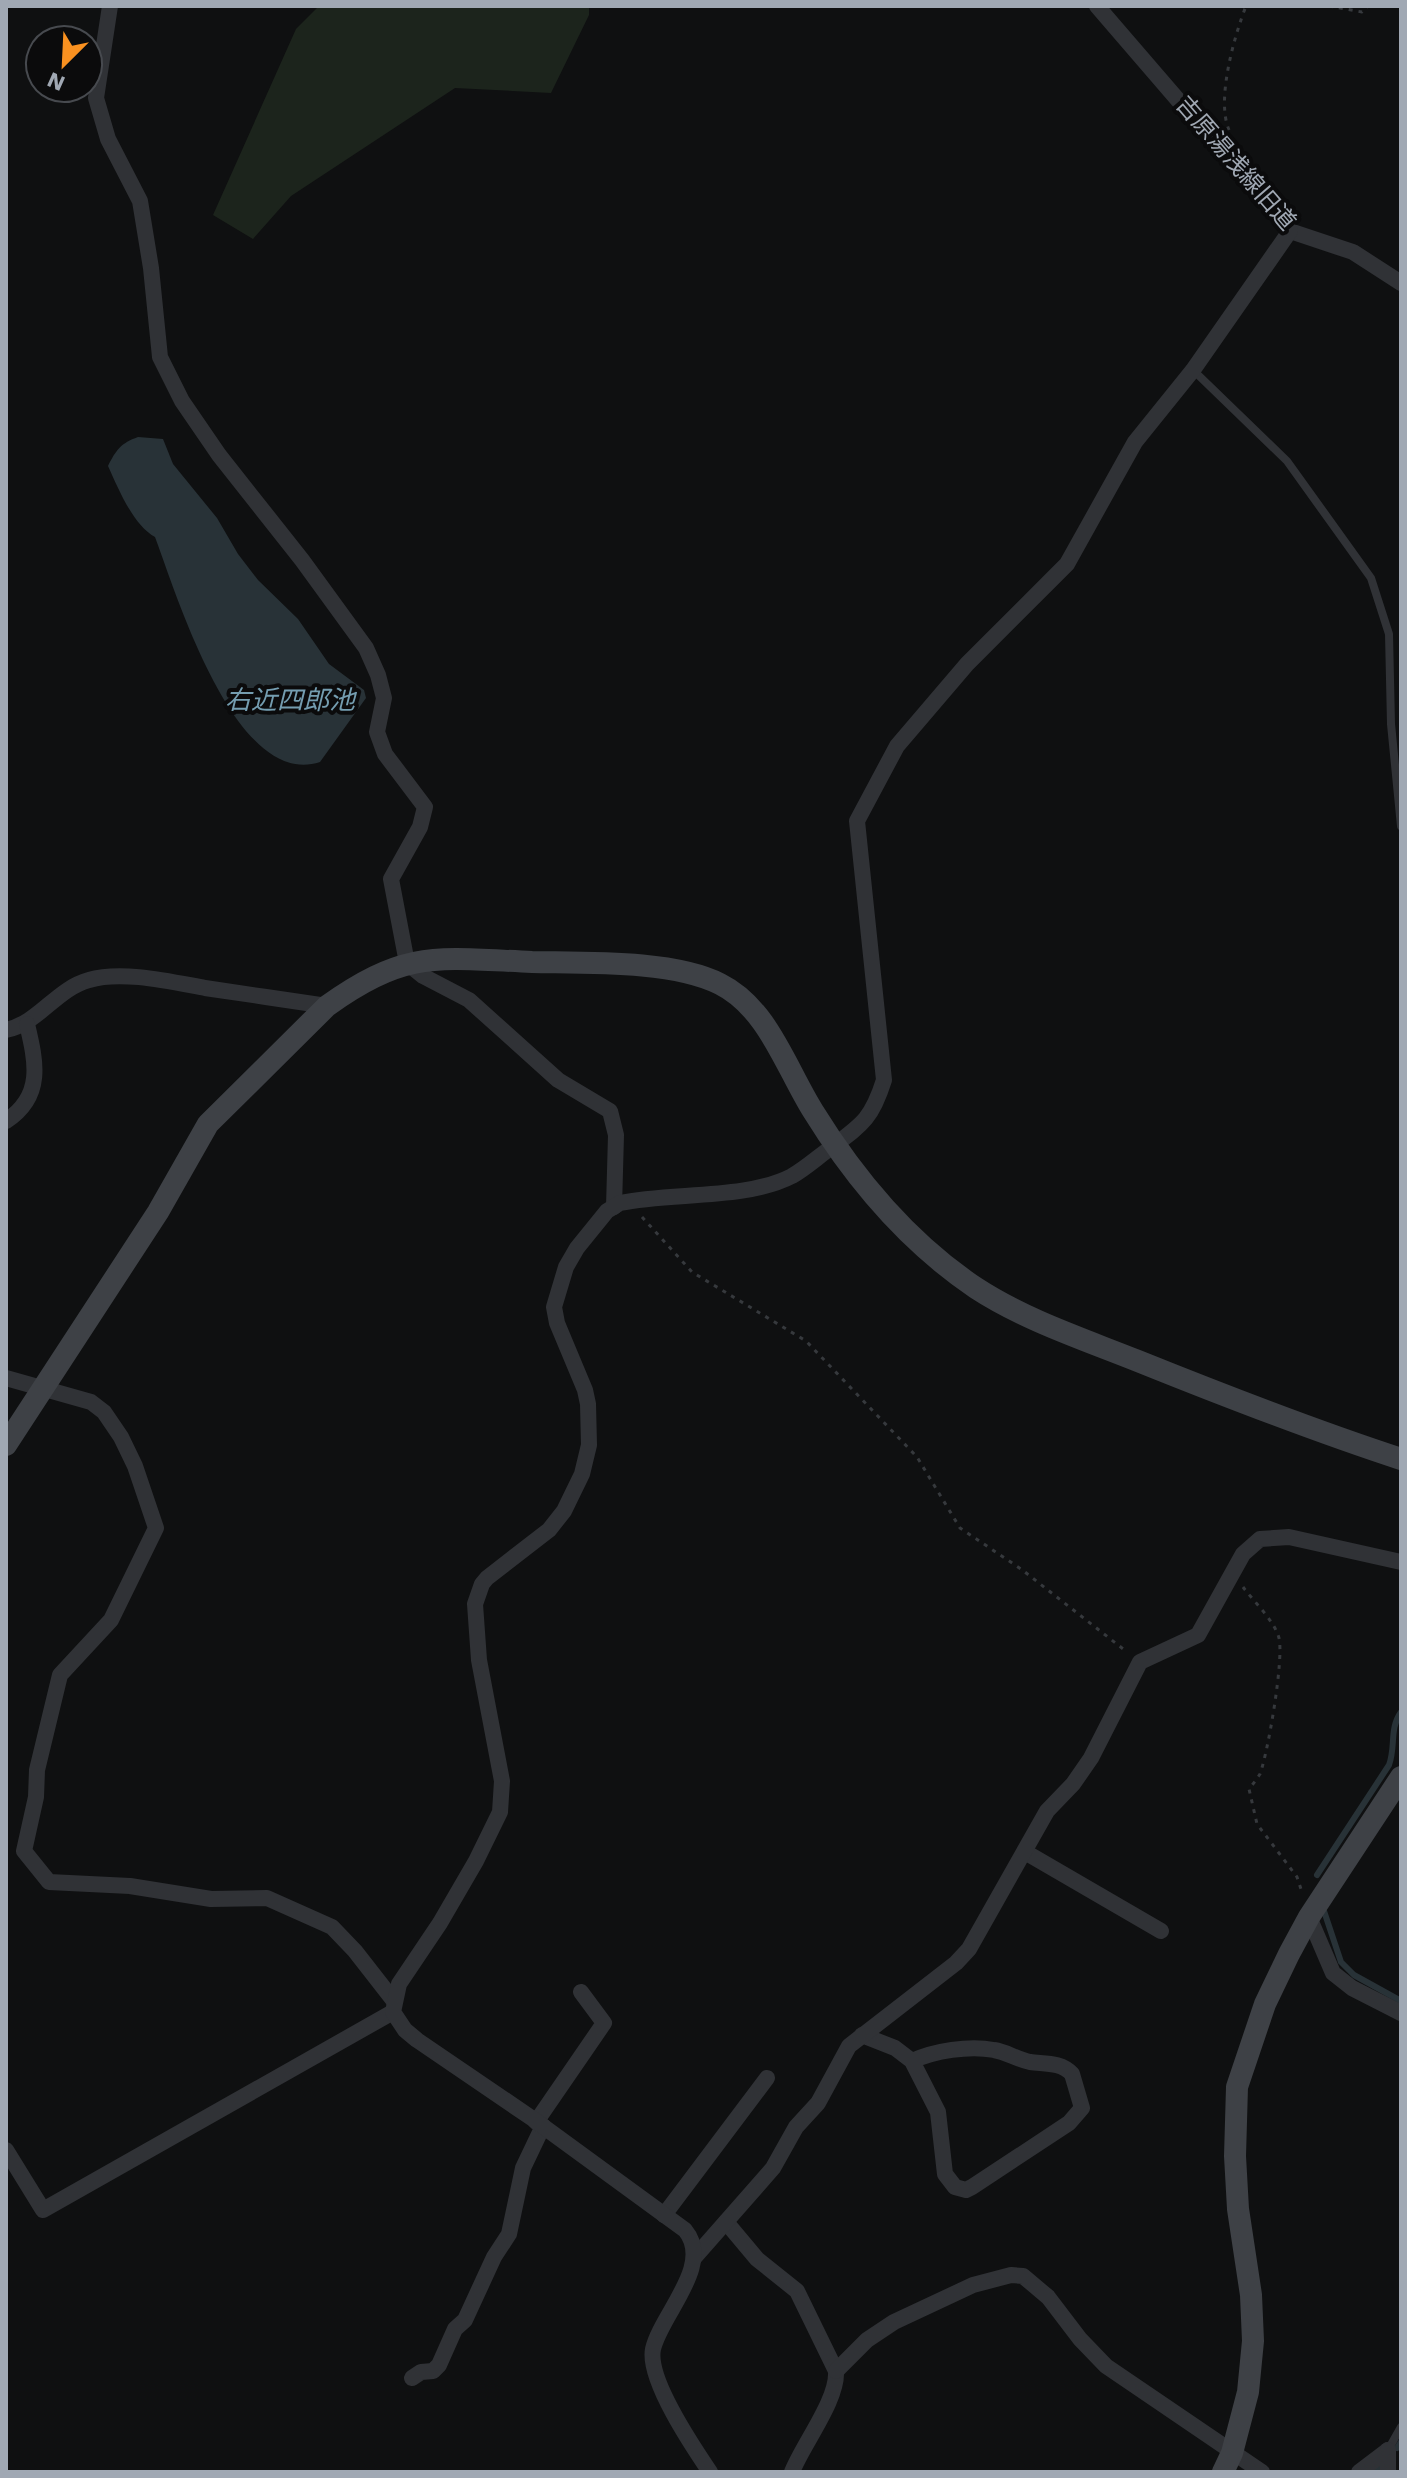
<svg xmlns="http://www.w3.org/2000/svg" width="1407" height="2478" viewBox="0 0 1407 2478" font-family="'Work Sans','Noto Sans JP',sans-serif">
	<style>
		.green { fill: #1c241c }
		.water { fill: #283237 }
		.lines { fill: none; stroke-linecap: round; stroke-linejoin: round }
		.stream { stroke: #283237; stroke-width: 6 }
		.path { stroke: #36393d; stroke-width: 3; stroke-dasharray: 4 6; stroke-linecap: butt }
		.lane { stroke: #303236; stroke-width: 8 }
		.street { stroke: #303236; stroke-width: 16 }
		.secondary { stroke: #3e4146; stroke-width: 22 }
		.labels { text-anchor: middle; dominant-baseline: central; stroke-width: 8; stroke-linejoin: round; paint-order: stroke }
		.street-label { font-size: 24px; fill: #a0a8b3; stroke: #0b0b0c }
		.water-label { font-size: 26px; font-style: italic; fill: #749db0; stroke: #0b0b0c }
	</style>
	<rect width="100%" height="100%" fill="#0f1011"/>
	<path class="green" d="M319,6H589V15L551,93L455,88L291,196L253,239L213,215L296,29Z"/>
	<path class="water" d="M138,437L163,439L173,464L217,518L238,554L258,580L298,619L329,664L364,690L366,698L320,762C236,790 177,596 155,537C133,525 118,488 108,466C116,450 121,443 138,437Z"/>
	<g class="lines">
		<g class="stream">
			<path d="M1317,1875L1389,1765C1396,1746 1389,1729 1401,1712"/>
			<path d="M1324,1911L1341,1962L1354,1975L1401,2001"/>
			<path d="M1397,2448L1401,2442"/>
			<path d="M1376,2472L1379,2465"/>
		</g>
		<g class="path">
			<path d="M1329,6L1362,12L1368,6"/>
			<path d="M1229,130C1216,100 1234,37 1246,6"/>
			<path d="M642,1217L692,1272L806,1341L917,1457L960,1528L1021,1569L1127,1652"/>
			<path d="M1243,1587C1254,1602 1274,1620 1279,1638C1284,1660 1268,1752 1260,1774C1257,1779 1253,1784 1249,1789L1257,1824L1297,1877L1302,1892"/>
		</g>
		<g class="lane">
			<path d="M1193,370L1287,461L1371,578L1389,634L1391,724L1401,826"/>
			<path d="M1388,2450L1401,2427"/>
		</g>
		<g class="street">
			<path d="M110,6L96,98L108,139L140,201L151,268L160,357L182,401L219,455L302,560L366,648L378,675L384,698L377,732L385,754L425,807L420,827L391,879L407,963L423,976L469,1000L558,1080L610,1111L616,1135L614,1207"/>
			<path d="M1097,6L1215,143L1246,170L1274,203L1290,231L1353,252L1401,283"/>
			<path d="M6,1030C39,1023 56,989 89,980C122,970 172,982 205,988C246,994 286,1000 327,1006"/>
			<path d="M6,1121C44,1096 36,1062 27,1024"/>
			<path d="M6,1378L91,1402L104,1412L121,1437L135,1466L156,1528L111,1620L60,1675L37,1770L36,1797L24,1851L49,1882L130,1886L211,1899L267,1898L332,1927L355,1951L394,2001"/>
			<path d="M1025,1852L1161,1931"/>
			<path d="M1309,1917L1333,1973L1352,1988L1401,2013"/>
			<path d="M862,2035L895,2048L912,2061L938,2112L945,2174L955,2187L966,2190L972,2187L1069,2123L1082,2108L1072,2074C1061,2062 1045,2064 1030,2062C1017,2059 1006,2052 994,2050C969,2045 934,2051 912,2061"/>
			<path d="M536,2122L604,2023L581,1992"/>
			<path d="M6,2150L43,2210L393,2012"/>
			<path d="M664,2215L767,2078"/>
			<path d="M726,2222L757,2259L797,2291L836,2371C838,2400 803,2444 792,2472"/>
			<path d="M694,2258L773,2168L796,2127L818,2103L849,2046L956,1963L969,1949L1047,1811L1073,1784L1091,1758L1140,1662L1198,1635L1243,1554L1260,1539L1289,1537L1401,1562"/>
			<path d="M836,2371L867,2340L894,2322L973,2285L1011,2275L1023,2276L1048,2297L1080,2339L1106,2366L1262,2472"/>
			<path d="M412,2378L421,2372L433,2371L439,2365L455,2329L465,2320L494,2257L509,2234L523,2168L543,2126"/>
			<path d="M710,2472C693,2447 647,2379 653,2349C661,2314 714,2265 685,2230L533,2119L417,2040L405,2030L393,2012L399,1984L440,1923L476,1861L500,1812L502,1781L479,1660L475,1604L482,1584L487,1578L549,1530L564,1511L582,1474L589,1445L588,1404L585,1390L557,1323L554,1307L566,1267L577,1248L607,1211L620,1203C671,1192 746,1200 792,1176C806,1168 819,1156 832,1147C863,1124 872,1118 884,1080L857,821L897,746L967,664L1067,564L1135,442L1193,370L1290,231"/>
			<path d="M1359,2472L1388,2450"/>
			<path d="M1388,2472V2450"/>
		</g>
		<g class="secondary">
			<path d="M6,1445L158,1212L208,1124L327,1006C407,949 438,958 532,962C585,963 673,960 720,984C768,1008 786,1068 813,1111C855,1179 909,1243 976,1288C1025,1320 1083,1339 1138,1361C1225,1396 1312,1430 1401,1459"/>
			<path d="M1223,2472L1232,2453L1248,2392L1253,2341L1251,2295L1238,2209L1235,2156L1237,2087L1265,2004L1289,1954L1309,1917L1401,1777"/>
		</g>
	</g>
	<g class="labels">
		<g class="street-label">
			<text transform="translate(1236 163) rotate(49)">吉原湯浅線旧道</text>
		</g>
		<g class="water-label">
			<text x="290" y="700">右近四郎池</text>
		</g>
	</g>
	<rect width="1407" height="2478" fill="none" stroke="#a0a8b3" stroke-width="16"/>
	<g transform="translate(64 64) rotate(204)"><circle r="38" fill="#0b0b0c" stroke="#474a4f" stroke-width="2"/>
	<path d="M0-6L14 30L0 20L-14 30Z" fill="#f99120"/>
	<text y="-12" font-size="22" font-weight="bold" text-anchor="middle" fill="#a0a8b3">N</text>
	</g>
</svg>
